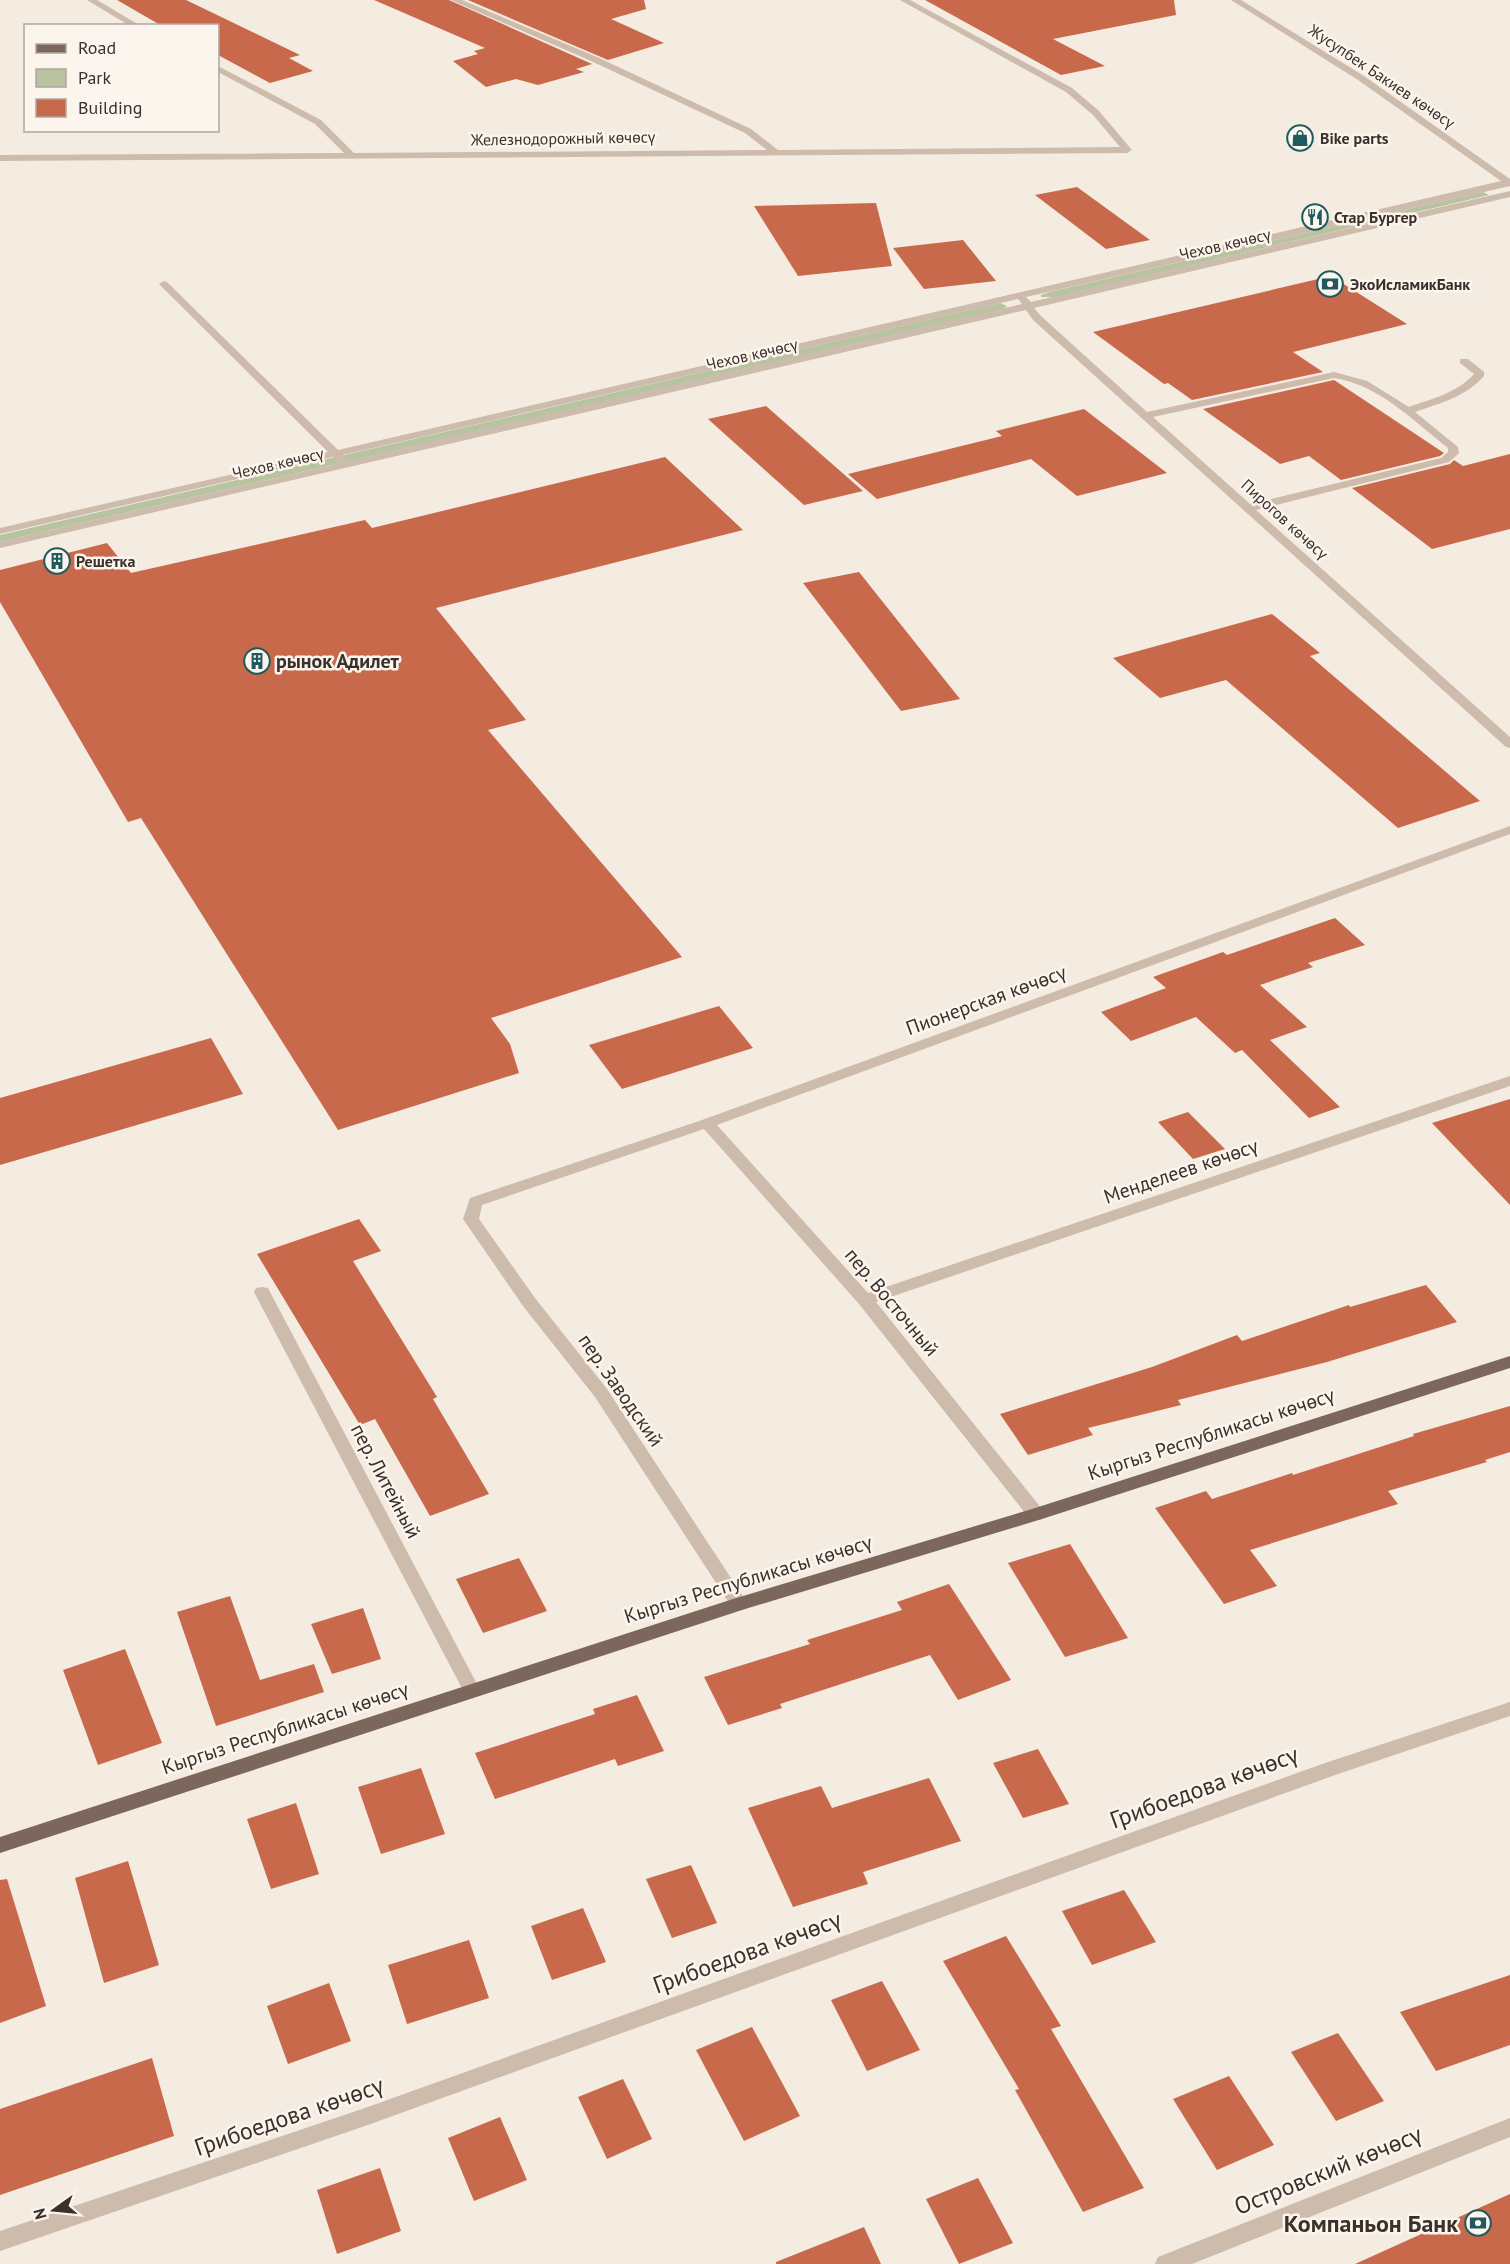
<svg xmlns="http://www.w3.org/2000/svg" width="1510" height="2264" viewBox="0 0 1510 2264" font-family="'PT Sans',sans-serif">
	<style>
		.green { fill: #b8c4a0 }
		.building { fill: #c8694b }
		.lines { fill: none; stroke-linecap: round; stroke-linejoin: round }
		.minor { fill: #cdbbac; fill-rule: evenodd }
		.major { fill: #7d675c; fill-rule: evenodd }
		.labels { text-anchor: middle; dominant-baseline: central; stroke-width: 5; stroke-linejoin: round; paint-order: stroke }
		.far-street-label { font-size: 16px; fill: #3b302b; stroke: #fbf5ee }
		.far-poi-label { font-size: 16px; font-weight: bold; fill: #3b302b; stroke: #fbf5ee; text-anchor: start }
		.poi-label { font-size: 20px; font-weight: bold; fill: #3b302b; stroke: #fbf5ee; text-anchor: start }
		.street-label { font-size: 20px; fill: #3b302b; stroke: #fbf5ee }
		.near-street-label { font-size: 24px; fill: #3b302b; stroke: #fbf5ee }
		.near-poi-label { font-size: 24px; font-weight: bold; fill: #3b302b; stroke: #fbf5ee; text-anchor: end }
	</style>
	<rect width="100%" height="100%" fill="#f4ebe1"/>
	<g class="green">
		<path d="M1483,192L1489,195L1056,297H1041V295L1049,292Z"/>
		<path d="M1000,303L1007,306L1003,309L0,542V535Z"/>
	</g>
	<g class="building">
		<path d="M117,0H186L300,55L289,58L313,71L270,83L218,55V26H162Z"/>
		<path d="M374,0H449L592,64L576,69L584,72L538,85L516,79L486,87L453,61L478,54L474,51L485,48Z"/>
		<path d="M468,0H644L646,9L611,19L664,43L608,60Z"/>
		<path d="M925,0H1174L1176,15L1053,39L1105,66L1061,75Z"/>
		<path d="M1077,187L1150,240L1106,249L1035,195Z"/>
		<path d="M876,203L892,266L798,276L754,206Z"/>
		<path d="M963,240L996,281L924,289L893,248Z"/>
		<path d="M1331,276L1407,324L1293,352L1323,372L1192,400L1168,383L1164,384L1093,332Z"/>
		<path d="M1334,380L1444,453L1440,456L1341,480L1309,456L1280,464L1203,409Z"/>
		<path d="M766,406L863,491L804,505L708,419Z"/>
		<path d="M1084,409L1167,473L1077,496L1031,459L877,499L848,474L1002,436L996,431Z"/>
		<path d="M1510,454V529L1432,549L1352,488L1450,464L1454,460L1463,466Z"/>
		<path d="M665,457L743,530L436,608L526,720L488,730L682,957L491,1018L510,1044L519,1073L338,1130L141,818L128,822L0,602V570L107,543L131,573L365,520L372,528Z"/>
		<path d="M859,572L960,699L901,711L803,583Z"/>
		<path d="M1272,614L1320,653L1310,656L1480,801L1398,828L1226,680L1160,698L1113,658Z"/>
		<path d="M1335,918L1365,945L1308,963L1313,967L1260,985L1307,1027L1270,1040L1340,1107L1309,1118L1242,1050L1235,1053L1196,1017L1131,1041L1101,1012L1166,988L1153,977L1223,952L1227,955Z"/>
		<path d="M719,1006L753,1048L622,1089L589,1045Z"/>
		<path d="M211,1038L243,1094L0,1165V1098Z"/>
		<path d="M1510,1099V1205L1432,1123Z"/>
		<path d="M1188,1112L1225,1149L1193,1159L1158,1122Z"/>
		<path d="M359,1219L381,1251L353,1261L437,1397L433,1399L489,1494L430,1516L375,1419L360,1425L257,1254Z"/>
		<path d="M1426,1285L1457,1322L1327,1362L1178,1400L1181,1405L1088,1428L1093,1435L1028,1455L1000,1414L1152,1367L1237,1335L1242,1341L1349,1305L1350,1307Z"/>
		<path d="M1510,1406V1452L1485,1460L1487,1462L1388,1491L1398,1504L1250,1550L1277,1586L1224,1604L1155,1508L1206,1491L1212,1499L1292,1473L1293,1475L1414,1436L1413,1434Z"/>
		<path d="M1070,1544L1128,1638L1065,1657L1008,1563Z"/>
		<path d="M519,1558L547,1611L483,1633L456,1579Z"/>
		<path d="M949,1584L1011,1680L958,1700L930,1655L780,1704L782,1708L728,1725L704,1677L810,1644L807,1640L902,1610L897,1602Z"/>
		<path d="M230,1596L260,1680L314,1664L324,1692L216,1726L177,1612Z"/>
		<path d="M363,1608L381,1659L332,1674L311,1624Z"/>
		<path d="M125,1649L162,1743L98,1765L63,1670Z"/>
		<path d="M637,1695L664,1751L618,1766L615,1759L495,1799L475,1753L595,1714L593,1709Z"/>
		<path d="M1038,1749L1069,1804L1023,1818L993,1763Z"/>
		<path d="M421,1768L445,1834L381,1854L358,1787Z"/>
		<path d="M929,1778L961,1841L863,1872L868,1884L793,1907L748,1808L821,1786L832,1808Z"/>
		<path d="M296,1803L319,1874L271,1889L247,1819Z"/>
		<path d="M128,1861L159,1965L104,1983L75,1878Z"/>
		<path d="M691,1865L717,1923L672,1938L646,1879Z"/>
		<path d="M7,1879L46,2006L0,2023V1880Z"/>
		<path d="M1124,1890L1156,1942L1092,1965L1062,1911Z"/>
		<path d="M583,1908L606,1962L552,1980L531,1926Z"/>
		<path d="M1006,1936L1061,2026L1051,2029L1144,2188L1083,2212L1015,2090L1019,2089L943,1961Z"/>
		<path d="M469,1940L489,1998L407,2024L388,1965Z"/>
		<path d="M1510,1975V2045L1436,2071L1400,2012Z"/>
		<path d="M882,1981L920,2050L867,2071L831,2000Z"/>
		<path d="M329,1983L351,2041L288,2064L267,2006Z"/>
		<path d="M752,2027L800,2116L744,2141L696,2050Z"/>
		<path d="M1338,2033L1384,2101L1336,2121L1291,2052Z"/>
		<path d="M152,2058L174,2136L0,2195V2109Z"/>
		<path d="M1229,2076L1274,2145L1217,2170L1173,2099Z"/>
		<path d="M623,2079L652,2139L607,2159L578,2097Z"/>
		<path d="M500,2117L527,2180L474,2201L448,2138Z"/>
		<path d="M380,2168L401,2231L337,2254L317,2190Z"/>
		<path d="M978,2178L1013,2243L959,2264L926,2199Z"/>
		<path d="M1510,2194V2264H1355Z"/>
		<path d="M864,2227L881,2264H776V2262Z"/>
	</g>
	<g class="lines">
		<g class="minor">
			<path d="M87,0H97L141,26H130Z"/>
			<path d="M451,0H462L597,57L751,129L778,150L1120,147L1093,115L1066,92L900,0H910L1072,88L1099,111L1132,150L1127,153L0,161V155L344,153L315,124L218,72V66L321,120L354,153L767,150L745,133L591,61Z"/>
			<path d="M1231,0H1241L1364,76L1510,179V186L1026,297L1031,302L1510,191V197L1034,308L1041,316L1147,412L1334,372L1367,381L1409,407C1431,399 1457,393 1474,374L1460,363V359H1468L1484,372V376C1466,397 1440,403 1415,412L1458,447L1459,453L1449,462L1256,510L1510,737V748L1506,747L1033,320L1026,310L0,548V542L340,463L333,457L0,534V528L328,452L161,286L159,284L164,281L167,282L338,450L1501,181L1358,80ZM1018,299L1022,304L347,461L343,455ZM1334,378C1378,384 1415,422 1448,448V452L1441,458L1250,504L1153,417Z"/>
			<path d="M1510,826V834L717,1125L868,1293L1510,1076V1086L876,1302L1042,1509L1045,1514L1042,1519L1036,1520L1030,1519L859,1304L704,1129L482,1205L479,1219L535,1298L607,1389L748,1604L745,1609L739,1611L733,1609L595,1397L523,1306L463,1219L470,1198L702,1120Z"/>
			<path d="M262,1287L268,1288L270,1292L478,1686L481,1691L478,1696L472,1698L466,1696L254,1292L256,1288Z"/>
			<path d="M1510,1702V1716L1338,1774L365,2126L0,2251V2231L365,2108L1325,1763Z"/>
			<path d="M1510,2118V2137L1192,2264H1155L1158,2257Z"/>
		</g>
		<path class="major" d="M1510,1356V1368L1042,1519L742,1610L0,1853V1837L733,1599L1032,1509Z"/>
	</g>
	<defs>
		<g id="shop-ring" transform="scale(1.35)"><circle r="9.5" fill="#fbf5ee" stroke="#1f5a5e" stroke-width="1.5"/><path d="M-5-2.5h2.3a2.7 3.5 0 0 1 5.4 0H5L5.5 6h-11ZM-1.5-2.5h3a1.5 2.3 0 0 0-3 0Z" fill="#1f5a5e"/></g>
		<g id="restaurant-ring" transform="scale(1.35)"><circle r="9.5" fill="#fbf5ee" stroke="#1f5a5e" stroke-width="1.5"/><path d="M-5-6h1v4h1v-4h1v4h1v-4h1v5L-1.5 .5V6h-2V.5L-5-1ZM5-6V6H3V1.5H1.5Q1.5-4 5-6Z" fill="#1f5a5e"/></g>
		<g id="bank-ring" transform="scale(1.35)"><circle r="9.5" fill="#fbf5ee" stroke="#1f5a5e" stroke-width="1.5"/><path d="M-6-4H6V4H-6ZM0-2.3a2.3 2.3 0 1 0 0 4.6a2.3 2.3 0 1 0 0-4.6Z" fill="#1f5a5e"/></g>
		<g id="building-ring" transform="scale(1.35)"><circle r="9.5" fill="#fbf5ee" stroke="#1f5a5e" stroke-width="1.5"/><path d="M-4-6H4V6H1V3H-1V6H-4ZM-2.5-4.3h1.7v1.8h-1.7ZM.8-4.3h1.7v1.8H.8ZM-2.5-1h1.7V.8h-1.7ZM.8-1h1.7V.8H.8Z" fill="#1f5a5e"/></g>
	</defs>
	<g fill-rule="evenodd">
		<use href="#shop-ring" x="1300" y="138"/>
		<use href="#restaurant-ring" x="1315" y="217"/>
		<use href="#bank-ring" x="1330" y="284"/>
		<use href="#building-ring" x="57" y="561"/>
		<use href="#building-ring" x="257" y="661"/>
		<use href="#bank-ring" x="1478" y="2223"/>
	</g>
	<g class="labels">
		<g class="far-street-label">
			<text transform="translate(1382 76) rotate(34)">Жусупбек Бакиев көчөсү</text>
			<text transform="translate(563 138) rotate(-1)">Железнодорожный көчөсү</text>
			<text transform="translate(1225 244) rotate(-13)">Чехов көчөсү</text>
			<text transform="translate(752 354) rotate(-13)">Чехов көчөсү</text>
			<text transform="translate(278 463) rotate(-13)">Чехов көчөсү</text>
			<text transform="translate(1285 519) rotate(42)">Пирогов көчөсү</text>
		</g>
		<g class="far-poi-label">
			<text x="1320" y="138">Bike parts</text>
			<text x="1334" y="217">Стар Бургер</text>
			<text x="1350" y="284">ЭкоИсламикБанк</text>
			<text x="76" y="561">Решетка</text>
		</g>
		<g class="poi-label">
			<text x="276" y="661">рынок Адилет</text>
		</g>
		<g class="street-label">
			<text transform="translate(986 1000) rotate(-20)">Пионерская көчөсү</text>
			<text transform="translate(1181 1171) rotate(-19)">Менделеев көчөсү</text>
			<text transform="translate(892 1302) rotate(50)">пер. Восточный</text>
			<text transform="translate(621 1390) rotate(55)">пер. Заводский</text>
			<text transform="translate(1211 1434) rotate(-18)">Кыргыз Республикасы көчөсү</text>
			<text transform="translate(386 1481) rotate(62)">пер. Литейный</text>
			<text transform="translate(748 1579) rotate(-17)">Кыргыз Республикасы көчөсү</text>
			<text transform="translate(285 1728) rotate(-18)">Кыргыз Республикасы көчөсү</text>
		</g>
		<g class="near-street-label">
			<text transform="translate(1204 1787) rotate(-20)">Грибоедова көчөсү</text>
			<text transform="translate(747 1952) rotate(-20)">Грибоедова көчөсү</text>
			<text transform="translate(289 2116) rotate(-19)">Грибоедова көчөсү</text>
			<text transform="translate(1328 2170) rotate(-22)">Островский көчөсү</text>
		</g>
		<g class="near-poi-label">
			<text x="1458" y="2223">Компаньон Банк</text>
		</g>
	</g>
	<rect x="24" y="24" width="195" height="108" fill="#fbf5ee" stroke="#aea6a0" stroke-width="1.5"/>
	<rect x="36" y="44" width="30" height="9" fill="#7d675c" stroke="#aea6a0" stroke-width="1.5"/>
	<text x="78" y="54" font-size="18" fill="#3b302b">Road</text>
	<rect x="36" y="69" width="30" height="18" fill="#b8c4a0" stroke="#aea6a0" stroke-width="1.5"/>
	<text x="78" y="84" font-size="18" fill="#3b302b">Park</text>
	<rect x="36" y="99" width="30" height="18" fill="#c8694b" stroke="#aea6a0" stroke-width="1.5"/>
	<text x="78" y="114" font-size="18" fill="#3b302b">Building</text>
	<g transform="translate(54 2210) rotate(255)" stroke="#fbf5ee" stroke-width="4.5" paint-order="stroke">
	<path d="M0-4.5L10 22L0 15L-10 22Z" fill="#3b302b"/>
	<text y="-9" font-size="16" font-weight="bold" text-anchor="middle" fill="#3b302b">N</text>
	</g>
</svg>
